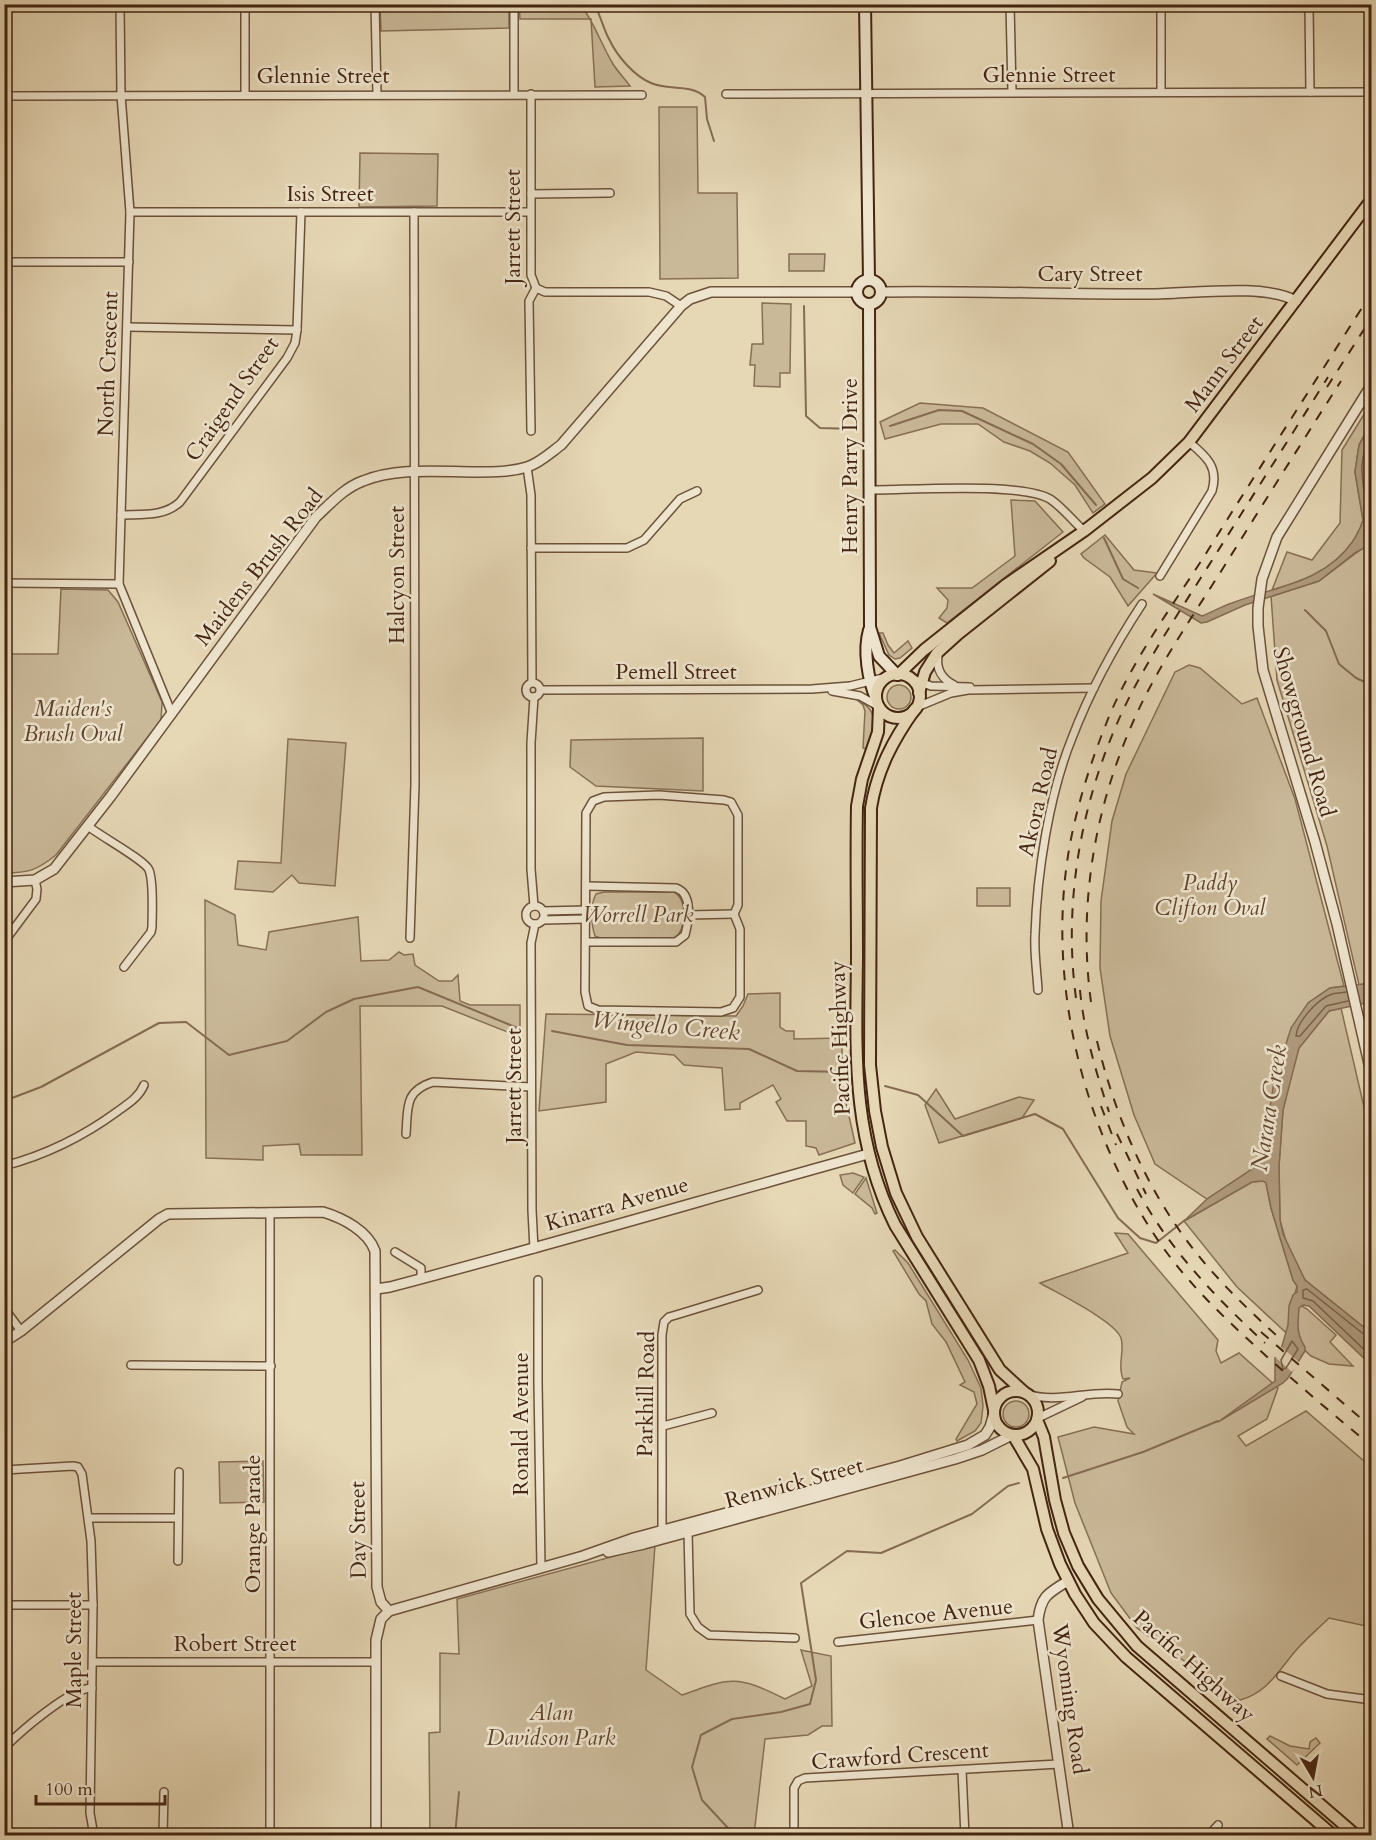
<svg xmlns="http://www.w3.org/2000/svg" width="1376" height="1840" viewBox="0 0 1376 1840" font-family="Cardo,serif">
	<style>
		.green { fill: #cab999; stroke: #876f55; stroke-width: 1.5 }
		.water { fill: #af9a7d; stroke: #846b52; stroke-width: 1.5 }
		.pier { fill: #e6d7b5 }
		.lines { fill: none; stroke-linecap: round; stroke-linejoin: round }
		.shore { stroke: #7a6047; stroke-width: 1.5 }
		.stream { stroke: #846b52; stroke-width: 2 }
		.minor-casing { stroke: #6c523a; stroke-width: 10 }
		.tertiary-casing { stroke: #6c523a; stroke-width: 12 }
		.secondary-casing { stroke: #442511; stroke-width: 14 }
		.primary-casing { stroke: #442511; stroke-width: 14 }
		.minor { stroke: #efe5cf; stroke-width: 7 }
		.tertiary { stroke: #efe5cf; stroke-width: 9 }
		.secondary { stroke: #efe5cf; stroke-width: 10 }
		.primary { stroke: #e6d7b5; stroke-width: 10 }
		.rail { stroke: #442511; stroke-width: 2; stroke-dasharray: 10 10; stroke-linecap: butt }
		.labels { text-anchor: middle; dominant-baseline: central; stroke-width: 5; stroke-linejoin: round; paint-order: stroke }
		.street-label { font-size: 22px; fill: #442511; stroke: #efe5cf }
		.park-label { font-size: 22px; font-style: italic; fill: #5f432c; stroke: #efe5cf }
		.water-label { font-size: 24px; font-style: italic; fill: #644831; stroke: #efe5cf }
	</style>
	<rect width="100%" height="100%" fill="#e6d7b5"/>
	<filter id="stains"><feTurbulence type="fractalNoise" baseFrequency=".00333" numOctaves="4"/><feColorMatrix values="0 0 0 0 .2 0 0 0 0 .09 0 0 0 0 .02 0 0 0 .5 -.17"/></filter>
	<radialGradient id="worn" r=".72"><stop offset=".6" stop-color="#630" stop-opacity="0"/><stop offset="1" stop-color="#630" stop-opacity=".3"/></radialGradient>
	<g class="green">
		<path d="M380,5H509V28L381,31Z"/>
		<path d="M519,5H581C595,24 601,44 613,64C618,72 625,79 630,86L595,87L591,19H520Z"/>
		<path d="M659,107H697L698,193H737L738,278L660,279Z"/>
		<path d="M360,153L438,154L437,206L359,207Z"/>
		<path d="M789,254H825L824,271H789Z"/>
		<path d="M762,303L791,304L790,373H780V387L754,386L755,365H750L752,344H763Z"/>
		<path d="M920,403L983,408L1068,452L1105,504L1093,513L1075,485L1050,463L1030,451L1004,442L978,424H941L885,439L880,422Z"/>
		<path d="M1371,403V423L1359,445L1355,472L1363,520C1358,542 1334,567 1313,577C1300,583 1285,586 1272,590L1287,552L1312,560L1340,523L1342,450Z"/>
		<path d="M1011,500L1035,501L1063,532L947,623L939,618L947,608L948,600L937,588H972L1015,556Z"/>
		<path d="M1105,535L1134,570L1157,573L1128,606L1110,577L1084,558L1081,554Z"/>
		<path d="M1368,544H1371V983L1359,985L1327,846L1277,680L1271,596L1319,581Z"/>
		<path d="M61,589L108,590L118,602L162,702L161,720L56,855C37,870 29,873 5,873V654H58Z"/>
		<path d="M879,633H883L888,645L894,653L908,641L912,648L900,658L895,659L889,655Z"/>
		<path d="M1189,665L1200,668L1242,704L1257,698L1295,799L1344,986L1330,988L1308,1003L1261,1163L1207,1199L1155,1164L1134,1115L1110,1036L1100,968L1101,901L1112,821L1126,774L1175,672Z"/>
		<circle cx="899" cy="697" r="12"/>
		<path d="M857,700C881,710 874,729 866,749L863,748L865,711L863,705Z"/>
		<path d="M703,738V791L596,786L570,767L571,740Z"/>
		<path d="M288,739L346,743L335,886L299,883L292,875L273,892L235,889L238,861L281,863Z"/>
		<rect x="977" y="888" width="33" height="18"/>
		<path d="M604,892H674C688,899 687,931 674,938L603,939L595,936C591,924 590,905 596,894Z"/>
		<path d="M205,900L235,915L238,945L266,950L269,932L358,917L361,961L389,960L399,952L404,955L413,954L415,965L439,981H452L458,975L460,1001L470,1005H520V1037L442,1006H360L362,1155H301L299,1144L263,1146V1160L206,1158Z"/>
		<path d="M780,993V1027L786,1031H794V1039L842,1038V1085L855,1143L819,1155L816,1148L806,1146V1121H787L776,1102L781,1099L773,1085L740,1103V1109L725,1110L722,1068L684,1065L674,1055L636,1052L606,1064V1102L539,1111L546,1014L736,1016L743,1006L748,994Z"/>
		<path d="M1341,1008L1371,1137V1333L1305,1280L1287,1245L1280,1220L1279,1166L1283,1110L1294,1063L1299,1048L1329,1011Z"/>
		<path d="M936,1089L955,1119L1019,1097L1034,1100L1022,1118L939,1143L925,1105Z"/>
		<path d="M853,1173L864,1177L853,1193L843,1185L840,1175Z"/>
		<path d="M866,1178L877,1213L875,1214L872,1208L855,1194Z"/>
		<path d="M1263,1181L1266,1183L1271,1208L1293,1280L1297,1286L1293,1301L1307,1309L1336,1335L1330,1342L1353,1366L1329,1364L1311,1356L1237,1287L1184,1221L1252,1182Z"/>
		<path d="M1115,1233L1128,1234L1218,1340L1216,1351L1221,1363L1239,1353L1278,1388L1267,1419L1238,1436L1246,1446L1306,1411L1371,1467V1627L1329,1618C1319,1628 1308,1637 1298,1648C1280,1668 1268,1693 1240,1700L1137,1628L1111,1593L1075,1503L1058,1437L1094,1427L1134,1434L1127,1427L1118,1401L1122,1382L1130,1378L1123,1379C1117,1365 1125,1351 1121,1338C1115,1321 1057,1293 1040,1283L1128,1253Z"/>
		<path d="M895,1250L908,1263L968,1360L981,1388L983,1406L981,1423L975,1431L957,1441L956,1439L977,1404L974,1392L960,1385L965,1382L946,1342L932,1324L926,1301L919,1294L893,1251Z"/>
		<circle cx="1016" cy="1414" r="13"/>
		<path d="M263,1461L264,1502L220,1503L219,1462Z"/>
		<path d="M655,1545L646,1670L682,1695C731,1677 737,1675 785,1699L812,1686L801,1650L831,1656L832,1726H822L808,1735L765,1739L754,1835H430L429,1733L440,1732V1653L459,1654L457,1599Z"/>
		<path d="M1270,1736L1290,1746L1309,1749L1310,1742L1316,1738L1320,1743L1297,1765L1267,1739Z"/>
	</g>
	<g class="water">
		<path d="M1371,423V544L1355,553L1319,581L1245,605L1207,622L1201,623L1153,594L1202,616C1213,612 1222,606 1232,603C1276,586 1324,583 1353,541C1357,534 1361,528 1363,520L1355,472L1359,445Z"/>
		<path d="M1371,983V1002L1329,1011L1299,1048L1283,1110L1279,1166L1280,1220L1283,1234L1305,1280L1371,1333V1365L1309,1306L1303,1305L1299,1308C1298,1323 1296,1334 1305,1347V1351L1288,1378L1283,1383L1218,1422L1275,1381V1358L1282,1346L1288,1325L1289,1306L1293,1295L1297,1292V1286L1293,1280L1271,1208L1266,1183L1263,1181L1252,1182L1184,1221L1207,1199L1261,1163L1274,1082L1291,1028L1308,1003L1330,988Z"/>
	</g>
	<path class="pier" d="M1280,1346L1300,1363L1292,1372L1273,1355Z"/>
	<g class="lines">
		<g class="shore">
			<path d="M1372,435C1348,473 1376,502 1364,536L1366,538H1372"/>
			<path d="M1346,992C1342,993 1336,993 1332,994C1318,999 1297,1021 1296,1036H1300L1326,1006L1348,1001"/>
			<path d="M1372,1337L1366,1336L1307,1289L1303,1290V1298L1313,1301L1372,1357"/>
			<path d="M1292,1341L1298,1349L1286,1368L1283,1369L1281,1360Z"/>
		</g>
		<g class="stream">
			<path d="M594,4C601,16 603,28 609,39C617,56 634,76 651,83C668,91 690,83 705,97L707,119L714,141"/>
			<path d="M804,306L806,416L820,428L855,429"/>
			<path d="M890,426L939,410L962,411L1033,444L1061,464L1096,505"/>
			<path d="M1104,538L1123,579L1138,588"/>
			<path d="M1305,610L1326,631L1339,664L1356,678L1367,683L1372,681"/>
			<path d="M552,1031L627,1045L749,1049L797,1071L844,1072"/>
			<path d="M885,1086L918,1095L963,1136L1035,1114L1063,1129L1118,1218L1140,1238L1156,1243L1185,1220"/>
			<path d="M4,1101L41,1087L159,1023L186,1022L229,1055L287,1041L326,1012L354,999L418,987L520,1029"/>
			<path d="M1063,1478L1143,1452L1218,1421"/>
			<path d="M455,1836L459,1792"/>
			<path d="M727,1836L728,1828L702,1800L692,1767L701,1735L732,1719L781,1712L810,1704L816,1680L801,1583L847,1551L881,1553L972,1514L1008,1486L1019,1483"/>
		</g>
		<g class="minor-casing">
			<g id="minor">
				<path d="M120,4L121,95L130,212L119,584L172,714"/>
				<path d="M245,4V94"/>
				<path d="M375,4L377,94"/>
				<path d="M514,4V94"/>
				<path d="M1010,4L1012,92"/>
				<path d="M1161,4V92"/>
				<path d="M1309,4L1310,92"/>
				<path d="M531,94V275L536,288"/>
				<path d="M726,94L1372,92"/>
				<path d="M4,96L642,95"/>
				<path d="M531,194L610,193"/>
				<path d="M4,210L7,216L4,331"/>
				<path d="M130,212H530"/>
				<path d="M7,262H129"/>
				<path d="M536,288L545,292H649L666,296L681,306"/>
				<path d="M128,327L297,330"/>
				<path d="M531,431L529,301L536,288"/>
				<path d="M527,467L531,495L532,682"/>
				<path d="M871,490C909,490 1021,482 1050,499C1062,507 1073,521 1084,531"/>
				<path d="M121,515C142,514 164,517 180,502L287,358L295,343L297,330L301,212"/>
				<path d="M531,548H627L644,540L680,499L697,491"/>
				<path d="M1160,576L1212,491C1219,467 1206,456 1189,442"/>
				<path d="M4,583L119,584"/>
				<path d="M938,656C936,669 942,679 954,685"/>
				<path d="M912,679L931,686L970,687"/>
				<circle cx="533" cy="690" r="7"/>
				<path d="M541,690L812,689L850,686L887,677"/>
				<path d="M832,691L860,696L878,706"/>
				<path d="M534,697L531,743V869L534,906"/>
				<path d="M917,707L951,693L968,690L1094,688"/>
				<path d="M659,795L724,800L731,802L738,815V905L734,914L740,929V997L733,1008L721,1012L598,1010L588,1006L585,992L586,813L593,801L604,797Z"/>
				<path d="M88,826C100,836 145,860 149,870C154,882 152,913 152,927L151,932L124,967"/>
				<circle cx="535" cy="915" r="9"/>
				<path d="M543,911L586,910"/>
				<path d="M688,915L734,914"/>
				<path d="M543,920L586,919"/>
				<path d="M410,938L415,784L414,212"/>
				<path d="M4,942L36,899L37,889L35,880"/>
				<path d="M587,942H676L685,935C689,920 693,894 676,888L587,886"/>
				<path d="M1038,990C1037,972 1034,953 1035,935C1037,873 1049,795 1072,738C1090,691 1115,645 1142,604"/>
				<path d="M406,1134C408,1108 404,1091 433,1082L531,1087"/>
				<path d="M4,1166C46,1155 84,1136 118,1111C129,1103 139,1097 144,1085"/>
				<path d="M534,1249L532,1210L531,943L535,924"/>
				<path d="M395,1252L421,1268V1278"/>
				<path d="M538,1280V1383L541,1568"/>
				<path d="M4,1308L21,1331"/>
				<path d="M131,1365L271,1366"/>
				<path d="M1027,1394C1057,1404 1088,1390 1118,1394"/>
				<path d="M1038,1418L1082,1397"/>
				<path d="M663,1426L712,1413"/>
				<path d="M4,1470L73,1466L78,1467L82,1474L91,1541L93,1605L90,1813L94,1836"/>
				<path d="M89,1518H178"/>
				<path d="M662,1531V1335L664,1322L669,1317L676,1315L758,1290"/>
				<path d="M688,1532L690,1614L698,1627L709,1635L795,1638"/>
				<path d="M178,1561L179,1472"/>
				<path d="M4,1605H93"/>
				<path d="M838,1642L1038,1620"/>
				<path d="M93,1662H376"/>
				<path d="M1281,1676L1327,1694L1372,1700"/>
				<path d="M4,1748C20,1732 70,1688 92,1688"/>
				<path d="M962,1770L965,1836"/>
				<path d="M163,1836L164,1792"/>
				<path d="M270,1836V1212"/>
				<path d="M794,1836V1788L798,1781L805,1778L1059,1764"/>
				<path d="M1208,1836L1218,1825"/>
			</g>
		</g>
		<g class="tertiary-casing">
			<g id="tertiary">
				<path d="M882,292C972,291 1062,294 1152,294C1189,294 1265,283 1296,301"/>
				<path d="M1372,384L1277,537L1262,579L1258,608V626L1263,670L1315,842L1337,924L1372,1077"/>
				<path d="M4,882L35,880L54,869L111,796L316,517C331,503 344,488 363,481C398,467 440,472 477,472C493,472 511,472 527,467C540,463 550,453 561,445L681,306L690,299L711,292H857"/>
				<path d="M376,1289L390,1287C550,1245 709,1198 868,1154"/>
				<path d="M4,1342L21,1331L159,1219L168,1214L323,1212C343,1218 368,1231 375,1251L377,1587L381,1602L389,1611L381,1619L376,1640V1836"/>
				<path d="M608,1552L644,1544L955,1459L982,1450L1012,1435"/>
				<path d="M1068,1581C1048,1593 1041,1596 1038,1620L1069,1836"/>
				<path d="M389,1611L583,1556L634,1538L900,1466L968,1445L985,1435L990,1427L994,1413"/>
			</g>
		</g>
		<g class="secondary-casing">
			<g id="secondary">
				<path d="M865,4L869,279"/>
				<circle cx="869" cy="292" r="12"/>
				<path d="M869,304L870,627L879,656L897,675"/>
				<path d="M869,630C863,651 868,679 876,699"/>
			</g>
		</g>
		<g class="primary-casing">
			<g id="primary">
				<circle cx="898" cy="696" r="22"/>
				<path d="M898,675L924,650L1007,584L1084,531L1152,478L1189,442L1372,199"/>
				<path d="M919,693L925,672L937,653L958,634L1050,561"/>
				<path d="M879,707L878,732L862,779L857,806C856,856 857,907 857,957C856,1053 851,1136 895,1225L979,1360L989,1386L994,1410"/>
				<path d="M915,709C893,740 877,770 871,808L870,1065L875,1111L882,1147L896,1193L917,1237L1000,1370L1024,1392"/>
				<circle cx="1016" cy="1413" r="22"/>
				<path d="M1037,1420L1044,1437L1055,1500L1064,1533L1078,1566L1098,1599L1137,1646L1357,1836"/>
				<path d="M1013,1435L1033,1469L1047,1529L1060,1564L1075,1594L1094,1623L1126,1657L1334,1836"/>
			</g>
		</g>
		<use href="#minor" class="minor"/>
		<use href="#tertiary" class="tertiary"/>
		<use href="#secondary" class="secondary"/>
		<use href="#primary" class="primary"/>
		<g class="rail">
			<path d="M1372,292C1316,380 1260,467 1205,555C1171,608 1129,665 1106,724C1092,759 1080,796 1072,834C1043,972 1081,1131 1162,1246C1193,1290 1234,1327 1274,1363C1306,1391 1338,1419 1372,1446"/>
			<path d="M1327,387L1372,317"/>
			<path d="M1080,990C1084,1032 1096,1072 1109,1112"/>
			<path d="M1076,998C1062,895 1084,786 1131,694C1156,646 1187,600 1216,554C1253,495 1291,436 1328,377"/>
			<path d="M1091,1002C1078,907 1094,810 1133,722C1157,667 1193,616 1225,565C1263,504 1302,442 1341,381"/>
			<path d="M1097,1041C1113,1108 1141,1177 1182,1234C1209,1272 1242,1304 1276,1335"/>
			<path d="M1101,1106L1116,1145"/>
			<path d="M1117,1134L1146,1194"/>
			<path d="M1137,1189C1168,1248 1216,1298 1265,1343"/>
			<path d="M1261,1332L1372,1428"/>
		</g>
	</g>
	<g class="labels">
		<g class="street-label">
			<text x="1049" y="75">Glennie Street</text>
			<text x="323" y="76">Glennie Street</text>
			<text x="330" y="194">Isis Street</text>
			<text transform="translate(513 227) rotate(-90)">Jarrett Street</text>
			<text x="1090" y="274">Cary Street</text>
			<text transform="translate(108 364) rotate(-88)">North Crescent</text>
			<text transform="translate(1224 364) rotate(-53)">Mann Street</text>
			<text transform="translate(232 399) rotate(-55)">Craigend Street</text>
			<text transform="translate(850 466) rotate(-90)">Henry Parry Drive</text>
			<text transform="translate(259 567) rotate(-52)">Maidens Brush Road</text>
			<text transform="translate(397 575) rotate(-90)">Halcyon Street</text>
			<text x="676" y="672">Pemell Street</text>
			<text transform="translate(1304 732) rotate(74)">Showground Road</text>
			<text transform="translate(1038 802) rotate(-77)">Akora Road</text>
			<text transform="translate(840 1038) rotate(-92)">Pacific Highway</text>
			<text transform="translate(514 1086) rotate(-90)">Jarrett Street</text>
			<text transform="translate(617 1204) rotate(-16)">Kinarra Avenue</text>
			<text transform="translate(646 1394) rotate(-89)">Parkhill Road</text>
			<text transform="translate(521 1424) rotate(-90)">Ronald Avenue</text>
			<text transform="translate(794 1483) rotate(-15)">Renwick Street</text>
			<text transform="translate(253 1524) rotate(-90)">Orange Parade</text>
			<text transform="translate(358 1530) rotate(-91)">Day Street</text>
			<text transform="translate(936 1614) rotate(-6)">Glencoe Avenue</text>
			<text x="235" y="1644">Robert Street</text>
			<text transform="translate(74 1650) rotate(-90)">Maple Street</text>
			<text transform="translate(1194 1666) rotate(42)">Pacific Highway</text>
			<text transform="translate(1070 1699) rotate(82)">Wyoming Road</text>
			<text transform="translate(900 1756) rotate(-4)">Crawford Crescent</text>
		</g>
		<g class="park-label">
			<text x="73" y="709">Maiden's<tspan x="73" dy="25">Brush Oval</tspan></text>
			<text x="1210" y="883">Paddy<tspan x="1210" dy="25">Clifton Oval</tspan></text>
			<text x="638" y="915">Worrell Park</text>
			<text x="551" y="1713">Alan<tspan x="551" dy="25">Davidson Park</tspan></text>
		</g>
		<g class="water-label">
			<text transform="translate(666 1026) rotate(5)">Wingello Creek</text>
			<text transform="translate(1269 1108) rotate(-81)">Narara Creek</text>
		</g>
	</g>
	<rect width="1376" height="1840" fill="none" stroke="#e6d7b5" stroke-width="24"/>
	<rect x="6" y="6" width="1364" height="1828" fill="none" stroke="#442511" stroke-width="3"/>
	<rect x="12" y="12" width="1352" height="1816" fill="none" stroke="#442511" stroke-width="1.5"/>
	<g transform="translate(1313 1777) rotate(170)" stroke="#efe5cf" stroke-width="4.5" paint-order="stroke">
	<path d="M0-4.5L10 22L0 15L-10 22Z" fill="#442511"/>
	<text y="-9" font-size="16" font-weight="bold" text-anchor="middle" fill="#442511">N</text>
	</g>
	<path d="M36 1795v9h129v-9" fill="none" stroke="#442511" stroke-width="3"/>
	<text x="45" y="1795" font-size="18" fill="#442511" stroke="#efe5cf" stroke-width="4.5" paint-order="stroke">100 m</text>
	<rect width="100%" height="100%" filter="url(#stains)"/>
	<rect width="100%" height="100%" fill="url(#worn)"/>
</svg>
